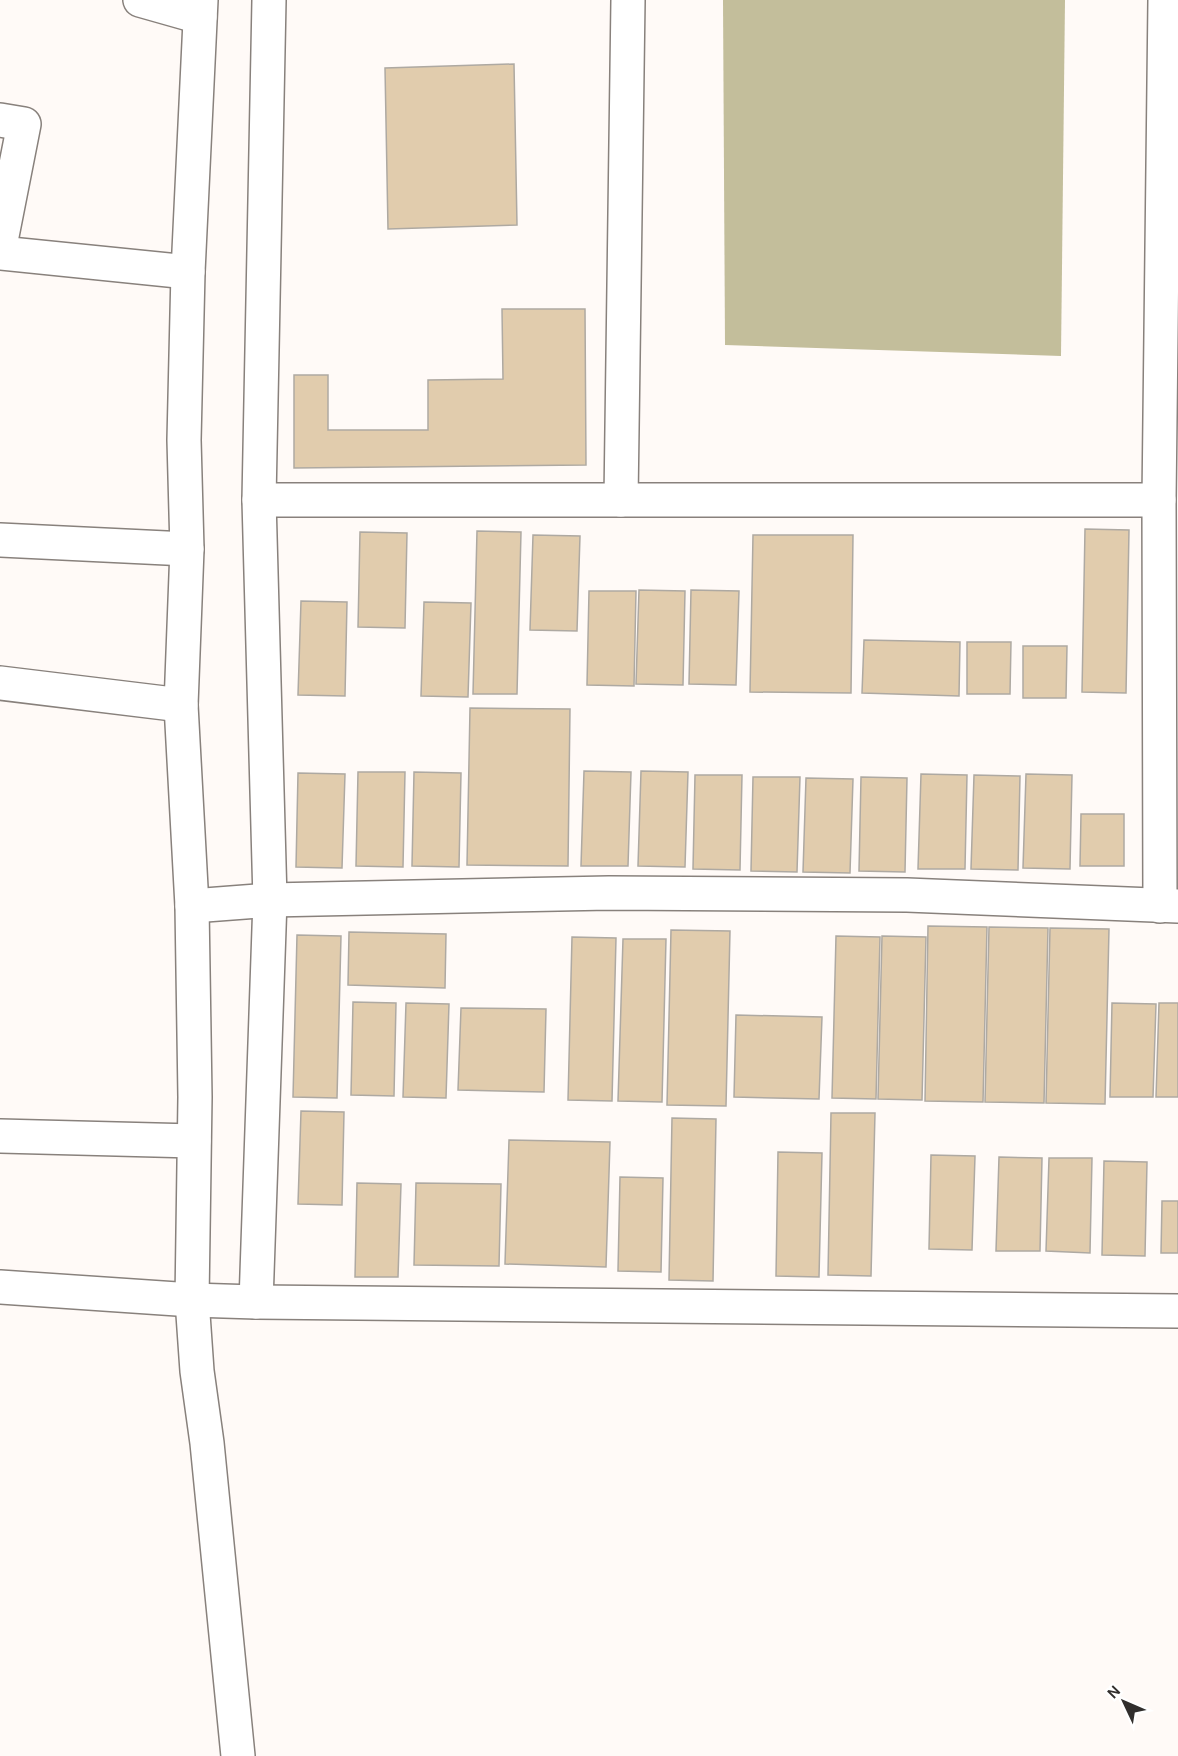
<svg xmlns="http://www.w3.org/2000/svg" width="1178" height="1756" viewBox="0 0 1178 1756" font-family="Karla,sans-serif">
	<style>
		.water { fill: #c3be9b }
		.building { fill: #e1ccad; stroke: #aea9a2; stroke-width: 1.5 }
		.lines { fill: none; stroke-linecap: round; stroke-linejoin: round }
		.minor-casing { stroke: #88817c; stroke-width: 36 }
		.minor { stroke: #fff; stroke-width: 33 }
	</style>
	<rect width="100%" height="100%" fill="#fffaf7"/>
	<path class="water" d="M723,0H1065L1061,356L725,345Z"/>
	<g class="building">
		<path d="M514,64L517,225L388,229L385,68Z"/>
		<path d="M502,309H585L586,465L294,468V375H328V430H428V380L503,379Z"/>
		<path d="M1085,529L1129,530L1126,693L1082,692Z"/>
		<path d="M477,531L521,532L517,694H473Z"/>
		<path d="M360,532L407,533L405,628L358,627Z"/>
		<path d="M533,535L580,536L577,631L530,630Z"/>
		<path d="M753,535H853L851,693L750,692Z"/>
		<path d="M639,590L685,591L683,685L636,684Z"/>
		<path d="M691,590L739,591L736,685L689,684Z"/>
		<path d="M589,591H636L634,686L587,685Z"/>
		<path d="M301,601L347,602L345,696L298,695Z"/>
		<path d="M424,602L471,603L468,697L421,696Z"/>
		<path d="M864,640L960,642L959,696L862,693Z"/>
		<path d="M967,642H1011L1010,694H967Z"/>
		<path d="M1023,646H1067L1066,698H1023Z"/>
		<path d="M470,708L570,709L568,866L467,865Z"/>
		<path d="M584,771L631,772L628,866H581Z"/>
		<path d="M641,771L688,772L685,867L638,866Z"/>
		<path d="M358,772H405L403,867L356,866Z"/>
		<path d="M414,772L461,773L459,867L412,866Z"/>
		<path d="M298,773L345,774L342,868L296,867Z"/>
		<path d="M921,774L967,775L965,869H918Z"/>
		<path d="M1026,774L1072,775L1070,869L1023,868Z"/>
		<path d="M695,775H742L740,870L693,869Z"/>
		<path d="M974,775L1020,776L1018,870L971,869Z"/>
		<path d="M753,777H800L797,872L751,871Z"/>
		<path d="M861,777L907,778L905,872L859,871Z"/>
		<path d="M806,778L853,779L850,873L803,872Z"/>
		<path d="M1081,814H1124V866H1080Z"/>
		<path d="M928,926L987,927L983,1102L925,1101Z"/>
		<path d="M989,927L1048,928L1044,1103L985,1102Z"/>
		<path d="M1050,928L1109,929L1105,1104L1046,1103Z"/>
		<path d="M671,930L730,931L726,1106L667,1105Z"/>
		<path d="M349,932L446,934L445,988L348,985Z"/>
		<path d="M297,935L341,936L337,1098L293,1097Z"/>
		<path d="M836,936L880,937L876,1099L832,1098Z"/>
		<path d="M882,936L926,937L922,1100L878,1099Z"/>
		<path d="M572,937L616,938L612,1101L568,1100Z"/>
		<path d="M623,939H666L662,1102L618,1101Z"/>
		<path d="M353,1002L396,1003L394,1096L351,1095Z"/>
		<path d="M406,1003L449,1004L446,1098L403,1097Z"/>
		<path d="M1112,1003L1156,1004L1153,1097H1110Z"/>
		<path d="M1159,1003H1178V1097H1156Z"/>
		<path d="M461,1008L546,1009L544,1092L458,1090Z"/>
		<path d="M736,1015L822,1017L819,1099L734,1097Z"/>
		<path d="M301,1111L344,1112L342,1205L298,1204Z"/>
		<path d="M831,1113H875L871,1276L828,1275Z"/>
		<path d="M672,1118L716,1119L713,1281L669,1280Z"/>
		<path d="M509,1140L610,1142L606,1267L505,1264Z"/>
		<path d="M778,1152L822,1153L819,1277L776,1276Z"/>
		<path d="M931,1155L975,1156L972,1250L929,1249Z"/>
		<path d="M999,1157L1042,1158L1040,1251H996Z"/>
		<path d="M1049,1158H1092L1090,1253L1046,1251Z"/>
		<path d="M1104,1161L1147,1162L1145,1256L1102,1255Z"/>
		<path d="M620,1177L663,1178L661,1272L618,1271Z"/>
		<path d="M357,1183L401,1184L398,1277H355Z"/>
		<path d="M416,1183L501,1184L499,1266L414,1265Z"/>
		<path d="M1162,1201H1178V1253H1161Z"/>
	</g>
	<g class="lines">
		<g class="minor-casing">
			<g id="minor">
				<path d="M140,0L200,17"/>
				<path d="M201,0L188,272L184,440L187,549L181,705L192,906L195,1097L192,1300L197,1371L207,1443L238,1756"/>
				<path d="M0,120L24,124L0,246"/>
				<path d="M0,253L188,272"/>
				<path d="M259,500H1159"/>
				<path d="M621,500L628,0"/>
				<path d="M0,540L187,549"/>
				<path d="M0,683L181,705"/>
				<path d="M192,906L270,900L609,893L907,895L1178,906"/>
				<path d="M1160,906L1159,500L1165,0"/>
				<path d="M0,1136L194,1141"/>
				<path d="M0,1287L192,1300L256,1302L1178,1311"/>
				<path d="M256,1302L270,900L259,500L269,0"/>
			</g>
		</g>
		<use href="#minor" class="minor"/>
	</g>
	<g transform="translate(1124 1702) rotate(314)" stroke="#ffffff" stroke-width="4.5" paint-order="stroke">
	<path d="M0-4.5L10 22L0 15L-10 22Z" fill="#312e2c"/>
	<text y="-9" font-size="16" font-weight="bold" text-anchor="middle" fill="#312e2c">N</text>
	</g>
</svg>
